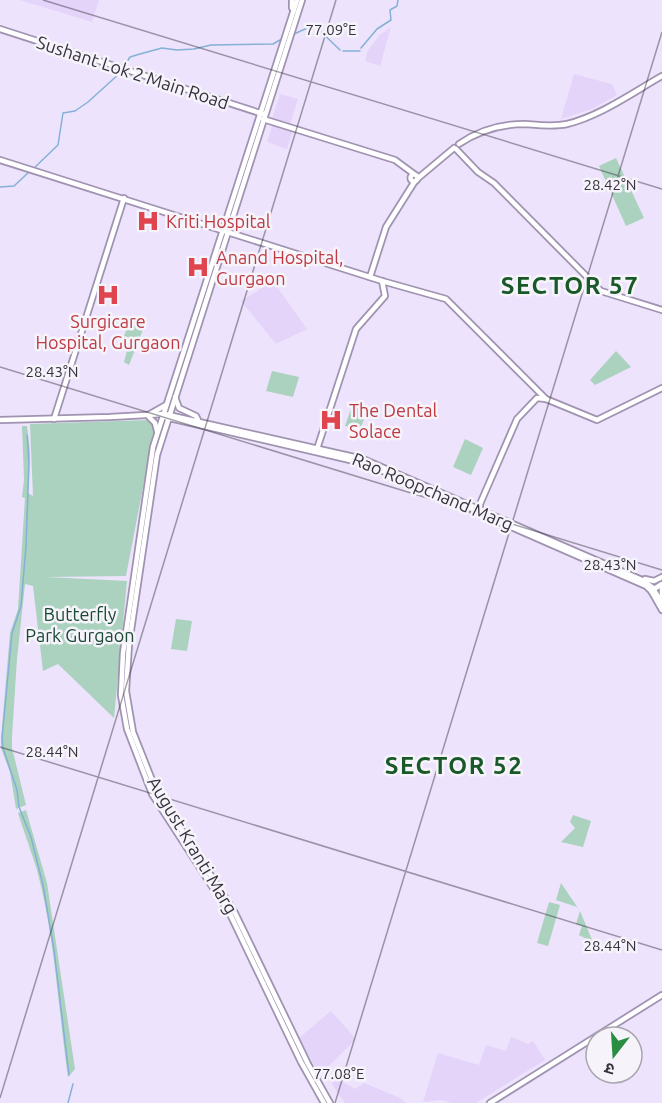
<svg xmlns="http://www.w3.org/2000/svg" width="662" height="1103" viewBox="0 0 662 1103" font-family="Ubuntu,'Noto Sans Devanagari',sans-serif">
	<style>
		.built { fill: #e4d4fa }
		.green { fill: #aad2be }
		.lines { fill: none; stroke-linecap: round; stroke-linejoin: round }
		.stream { stroke: #85b0d7; stroke-width: 1.5 }
		.secondary-casing { stroke: #a093b1; stroke-width: 8 }
		.secondary { stroke: #fff; stroke-width: 4.5 }
		.ticks { fill: none; stroke: #36313d; stroke-width: 1.5; stroke-opacity: 0.45 }
		.labels { text-anchor: middle; dominant-baseline: central; stroke-width: 5; stroke-linejoin: round; paint-order: stroke }
		.street-label { font-size: 18px; fill: #36313d; stroke: #f6f4fa }
		.health-label { font-size: 18px; fill: #be3a42; stroke: #f6f4fa; text-anchor: start }
		.park-label { font-size: 18px; fill: #194935; stroke: #f6f4fa }
		.district-label { font-size: 24px; font-weight: bold; letter-spacing: 1.5px; fill: #195929; stroke: #f6f4fa }
		.ticks-label { font-size: 15px; text-anchor: middle; fill: #36313d; stroke: #f6f4fa; stroke-width: 5; stroke-linejoin: round; paint-order: stroke }
	</style>
	<rect width="100%" height="100%" fill="#ede3fc"/>
	<g class="built">
		<path d="M20,0H99L92,22Z"/>
		<path d="M391,27L380,66L365,61L368,50L380,35Z"/>
		<path d="M574,74L612,84L617,95L592,109L561,119Z"/>
		<path d="M280,94L298,99L290,124L272,119Z"/>
		<path d="M273,124L293,130L287,149L267,142Z"/>
		<path d="M273,281L307,329L276,344L241,301Z"/>
		<path d="M331,1011L356,1039L320,1075L299,1038Z"/>
		<path d="M511,1037L528,1044L533,1041L545,1060L476,1103H451L442,1100L423,1102L438,1053L479,1065L486,1045L506,1051Z"/>
		<path d="M339,1080L355,1089L364,1083L400,1098L406,1103H345L331,1083Z"/>
	</g>
	<g class="green">
		<path d="M616,158L644,218L626,226L599,166Z"/>
		<path d="M129,323L144,327L129,365L124,362L128,347L121,344Z"/>
		<path d="M616,351L631,367L595,385L590,380Z"/>
		<path d="M272,371L299,377L293,397L266,391Z"/>
		<path d="M353,403L368,410L360,429L345,426Z"/>
		<path d="M148,420L152,424L154,430L126,576L46,577L127,581L114,718L58,664L43,671L33,586L25,584L17,659L12,736V748L26,805L16,809L10,772L1,748V739L10,633L18,609L25,498L22,497L24,480L22,426H27L30,451L28,493L33,496L30,424Z"/>
		<path d="M465,439L483,448L471,475L453,467Z"/>
		<path d="M176,619L192,621L187,651L171,649Z"/>
		<path d="M26,810L47,883L75,1069L68,1077C58,1008 55,937 37,870C31,851 24,832 18,813Z"/>
		<path d="M573,815L591,821L583,847L561,842L575,828L570,822Z"/>
		<path d="M561,883L580,911L593,942L579,935L582,926L576,924L580,911L577,907L556,900Z"/>
		<path d="M549,902L560,905L548,946L537,943Z"/>
	</g>
	<g class="lines">
		<g class="stream">
			<path d="M294,34L314,25L340,50"/>
			<path d="M361,48L377,29L391,20L390,10L397,6L398,0"/>
			<path d="M343,51H360"/>
			<path d="M33,169L58,145L63,113L75,111L88,102L120,73L130,57L140,54L162,48L177,50L194,49L211,45L273,44L280,40"/>
			<path d="M0,187L14,186L29,172"/>
			<path d="M27,435L29,463L26,546L21,606L12,633L2,738L3,748L17,790L19,807L31,837L43,885L54,950L69,1075"/>
			<path d="M68,1103L73,1084"/>
		</g>
		<g class="secondary-casing">
			<g id="secondary">
				<path d="M292,0V8L294,10"/>
				<path d="M297,0L153,447L123,653L121,695L127,729L152,794L230,914L301,1062L324,1103"/>
				<path d="M302,0L157,455L129,644L126,691L133,732L156,790L235,913L308,1064L330,1103"/>
				<path d="M0,29L263,114"/>
				<path d="M263,119L395,160L414,174"/>
				<path d="M459,144C478,131 502,124 525,124C539,125 553,127 567,124C600,116 632,93 662,76"/>
				<path d="M456,149L478,172L494,183L601,291L662,310"/>
				<path d="M0,160L382,281L446,299L546,399"/>
				<circle cx="414" cy="178" r="3.5"/>
				<path d="M417,179L454,148"/>
				<path d="M370,277L386,227L415,181"/>
				<path d="M175,397L179,408L196,416L198,420"/>
				<path d="M150,414L166,405"/>
				<path d="M149,417L155,423L157,431"/>
				<path d="M165,417L367,464L646,586L649,589"/>
				<path d="M54,419L124,198"/>
				<path d="M0,420L110,417L164,414L363,459L642,580L652,587L662,603"/>
				<path d="M317,449L356,329L385,296L382,281"/>
				<path d="M480,512V504L517,419L537,398L546,399L597,420L662,388"/>
				<path d="M645,579L654,581L662,577"/>
				<path d="M662,588V596"/>
				<path d="M650,589L662,610"/>
				<path d="M651,591L662,584"/>
				<path d="M490,1103L662,995"/>
			</g>
		</g>
		<use href="#secondary" class="secondary"/>
	</g>
	<path class="ticks" d="M43,0L662,189M0,367L662,570M0,747L662,950M0,1098L336,0M335,1103L662,32"/>
	<defs>
		<g id="hospital-bare" transform="scale(1.8)"><path d="M-5-5h3v3.5h4V-5h3V5h-3V1.5h-4V5h-3Z" fill="#e0444e" stroke="#f6f4fa" stroke-width="2.5" paint-order="stroke"/></g>
	</defs>
	<g fill-rule="evenodd">
		<use href="#hospital-bare" x="148" y="221"/>
		<use href="#hospital-bare" x="198" y="267"/>
		<use href="#hospital-bare" x="108" y="295"/>
		<use href="#hospital-bare" x="331" y="420"/>
	</g>
	<g class="labels">
		<g class="street-label">
			<text transform="translate(133 72) rotate(18)">Sushant Lok 2 Main Road</text>
			<text transform="translate(433 491) rotate(23)">Rao Roopchand Marg</text>
			<text transform="translate(193 845) rotate(59)">August Kranti Marg</text>
		</g>
		<g class="health-label">
			<text x="166" y="221">Kriti Hospital</text>
			<text x="216" y="257">Anand Hospital,<tspan x="216" dy="21">Gurgaon</tspan></text>
			<text x="108" y="321" text-anchor="middle">Surgicare<tspan x="108" dy="21">Hospital, Gurgaon</tspan></text>
			<text x="349" y="410">The Dental<tspan x="349" dy="21">Solace</tspan></text>
		</g>
		<g class="park-label">
			<text x="80" y="614">Butterfly<tspan x="80" dy="21">Park Gurgaon</tspan></text>
		</g>
		<g class="district-label">
			<text x="570" y="285">SECTOR 57</text>
			<text x="454" y="765">SECTOR 52</text>
		</g>
	</g>
	<g class="ticks-label">
		<text x="331" y="35">77.09°E</text>
		<text x="610" y="190">28.42°N</text>
		<text x="52" y="377">28.43°N</text>
		<text x="610" y="570">28.43°N</text>
		<text x="52" y="757">28.44°N</text>
		<text x="610" y="951">28.44°N</text>
		<text x="339" y="1079">77.08°E</text>
	</g>
	<g transform="translate(614 1055) rotate(197)"><circle r="28" fill="#f6f4fa" stroke="#a9a6ae" stroke-width="1.5"/>
	<path d="M0-4.5L10 22L0 15L-10 22Z" fill="#298e44"/>
	<text y="-9" font-size="16" font-weight="bold" text-anchor="middle" fill="#36313d">उ</text>
	</g>
</svg>
